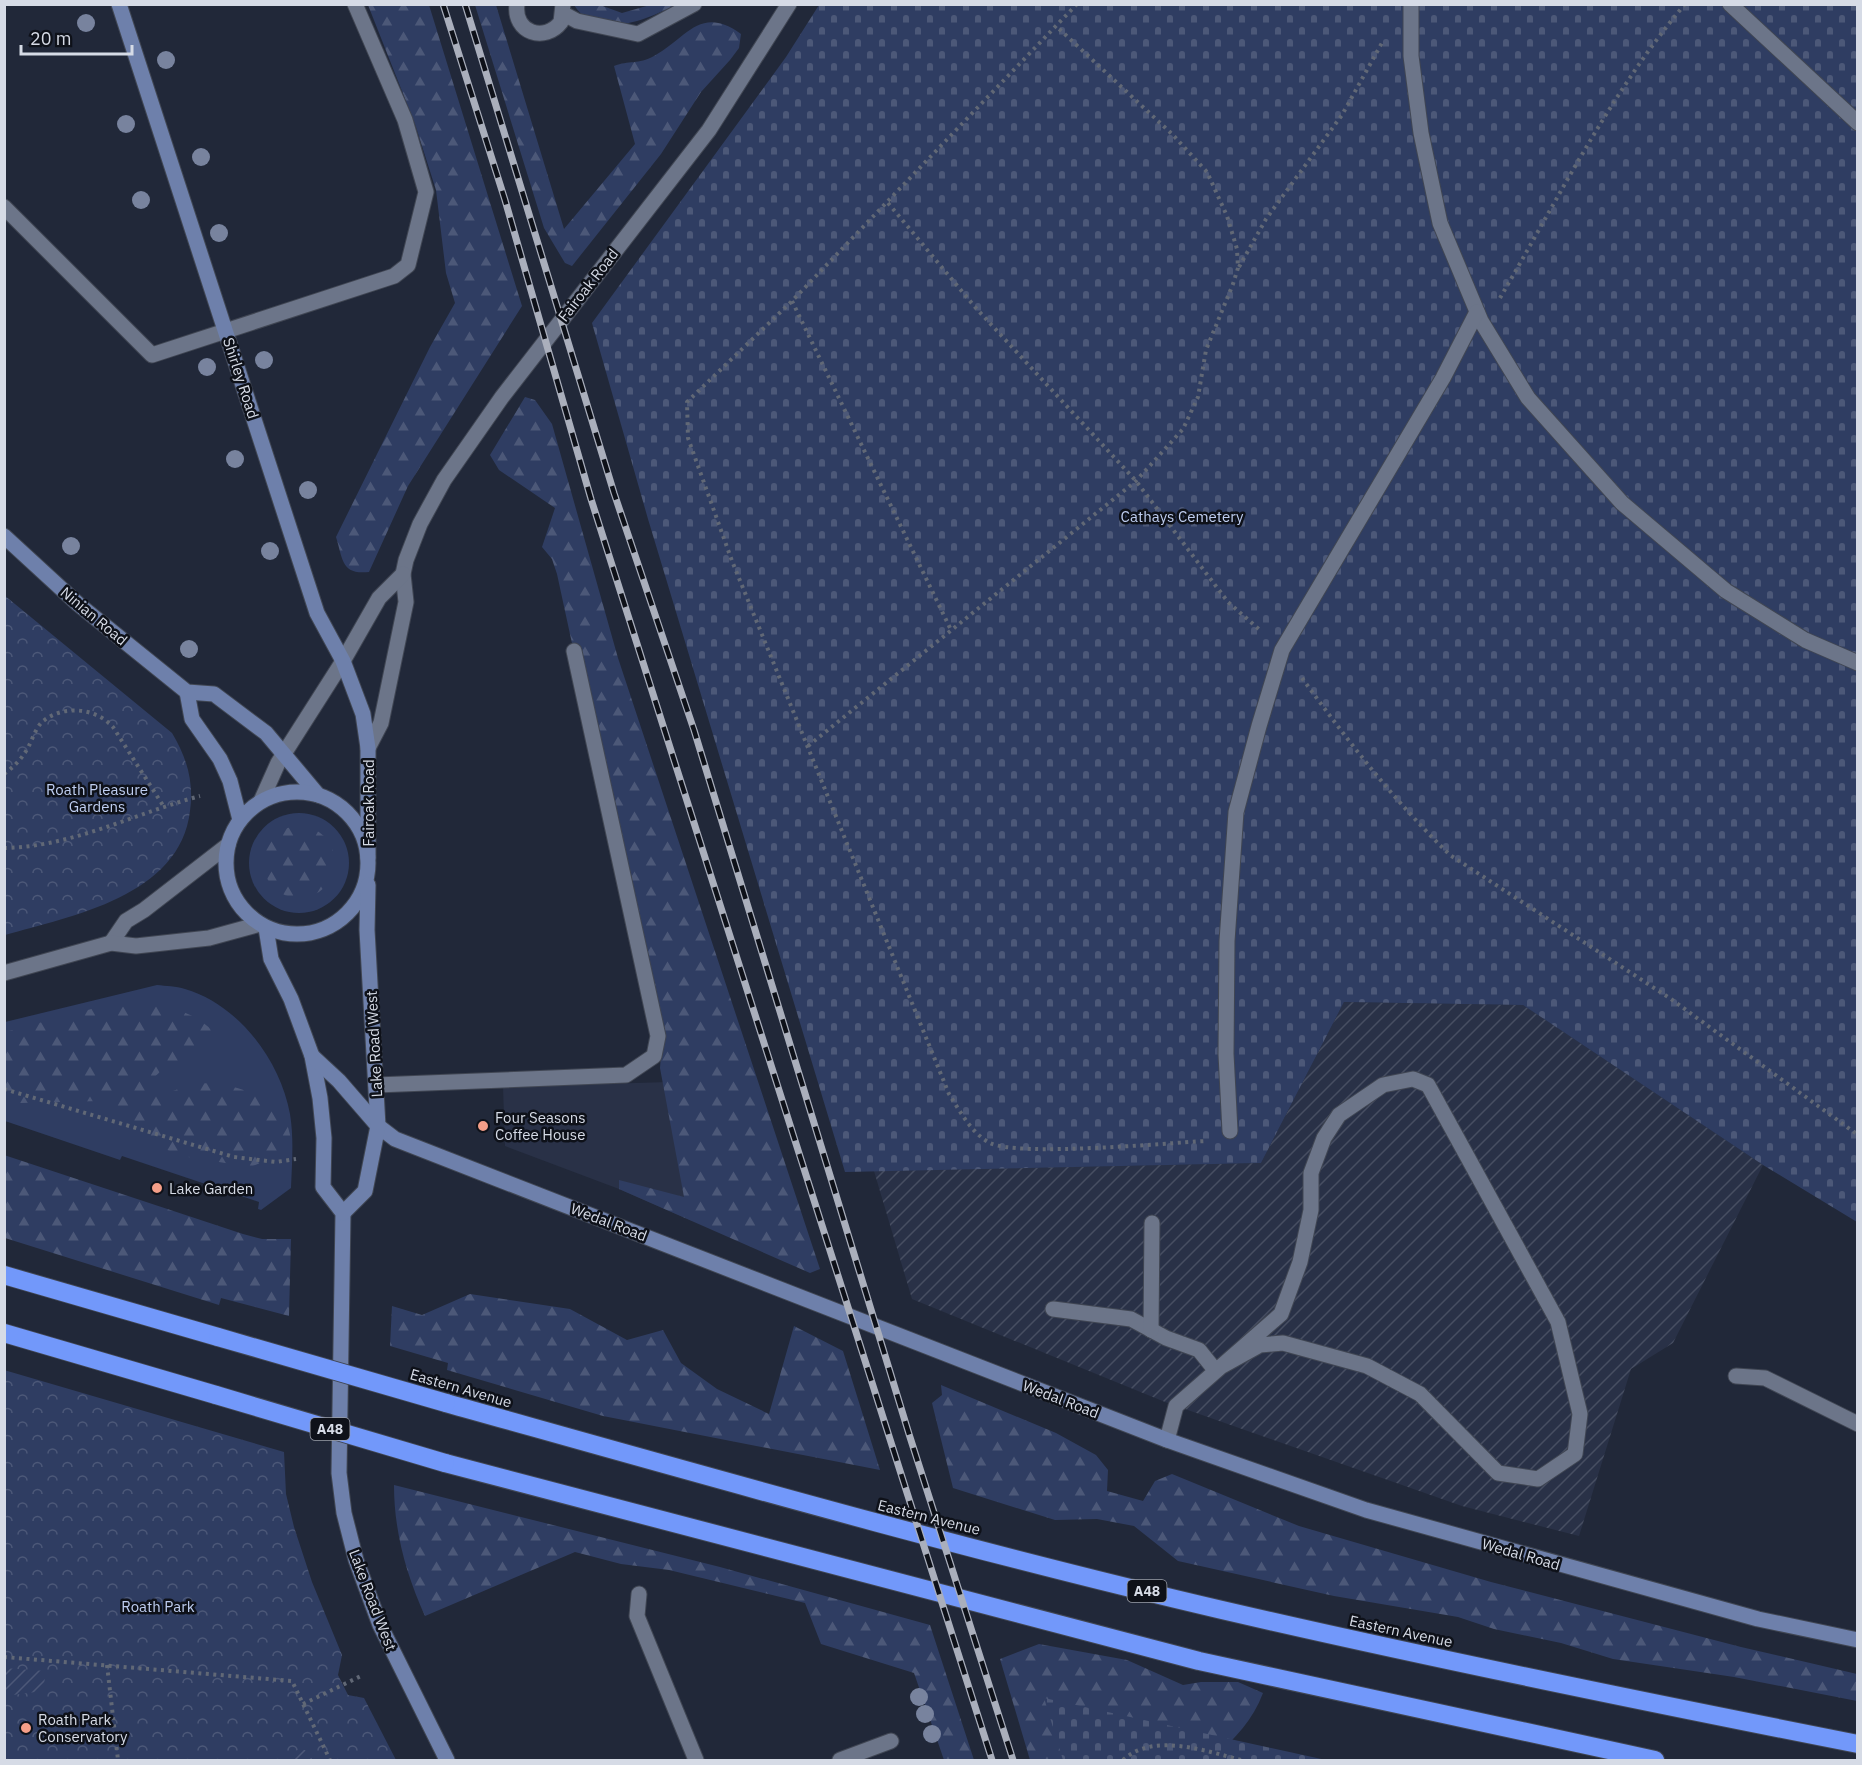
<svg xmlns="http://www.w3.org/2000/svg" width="1862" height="1765" viewBox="0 0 1862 1765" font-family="'IBM Plex Sans',sans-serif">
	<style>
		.built { fill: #293147 }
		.industrial { fill: url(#industrial-furrows) }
		.grass { fill: #2f3d62 }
		.forest { fill: url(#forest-firs) }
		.cemetery { fill: url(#cemetery-stones) }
		.park { fill: url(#park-crowns) }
		.garden { fill: url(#garden-furrows) }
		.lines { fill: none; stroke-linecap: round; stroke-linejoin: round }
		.lane-casing { stroke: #404653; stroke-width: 17 }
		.street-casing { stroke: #404653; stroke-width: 17 }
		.secondary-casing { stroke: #404653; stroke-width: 17 }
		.highway-casing { stroke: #404653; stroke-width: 20 }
		.path { stroke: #616876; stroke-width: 4; stroke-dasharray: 3 4.5; stroke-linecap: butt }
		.lane { stroke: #6c7589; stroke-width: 15 }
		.street { stroke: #6c7589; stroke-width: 15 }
		.secondary { stroke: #6e80ab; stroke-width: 15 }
		.highway { stroke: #7298fa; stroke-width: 18 }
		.rail-casing { stroke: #aaafbc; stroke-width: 7 }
		.rail { stroke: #0e1119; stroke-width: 4.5; stroke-dasharray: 14; stroke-linecap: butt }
		.highway-bridge-casing { stroke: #404653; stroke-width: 20; stroke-linecap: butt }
		.highway-bridge { stroke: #7298fa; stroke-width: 18 }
		.tree { fill: #78839e }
		.poi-dot { fill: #f49e88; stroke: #0e1119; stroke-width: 2 }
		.labels { text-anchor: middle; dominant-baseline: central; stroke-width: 5; stroke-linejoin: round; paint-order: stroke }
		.shield { fill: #0e1119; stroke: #9a9ea8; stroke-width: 1.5 }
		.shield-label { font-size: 14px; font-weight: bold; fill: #d6dbe6 }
		.street-label { font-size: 15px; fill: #d6dbe6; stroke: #0e1119 }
		.park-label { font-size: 15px; fill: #bfcef1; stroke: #0e1119 }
		.poi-label { font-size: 15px; fill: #d6dbe6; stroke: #0e1119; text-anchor: start }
	</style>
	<defs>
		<pattern id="industrial-furrows" width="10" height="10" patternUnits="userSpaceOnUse" patternTransform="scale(1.5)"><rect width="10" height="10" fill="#293147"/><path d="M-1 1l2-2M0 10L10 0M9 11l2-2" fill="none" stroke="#474e62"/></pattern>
		<pattern id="forest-firs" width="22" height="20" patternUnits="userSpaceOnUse" patternTransform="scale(1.5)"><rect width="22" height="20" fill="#2f3d62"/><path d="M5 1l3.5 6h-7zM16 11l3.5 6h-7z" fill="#4c5878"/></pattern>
		<pattern id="cemetery-stones" width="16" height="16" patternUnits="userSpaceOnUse" patternTransform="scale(1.5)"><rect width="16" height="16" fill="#2f3d62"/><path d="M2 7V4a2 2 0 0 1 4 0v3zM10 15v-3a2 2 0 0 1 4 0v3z" fill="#4c5878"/></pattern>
		<pattern id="park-crowns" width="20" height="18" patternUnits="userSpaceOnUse" patternTransform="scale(1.5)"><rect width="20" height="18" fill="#2f3d62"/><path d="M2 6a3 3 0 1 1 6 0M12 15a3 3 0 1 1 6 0" fill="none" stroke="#4c5878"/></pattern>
		<pattern id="garden-furrows" width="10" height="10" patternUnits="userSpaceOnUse" patternTransform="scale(1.5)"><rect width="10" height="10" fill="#2f3d62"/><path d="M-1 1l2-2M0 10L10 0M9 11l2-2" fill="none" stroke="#4c5878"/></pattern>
	</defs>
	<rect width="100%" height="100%" fill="#212839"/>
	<path class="built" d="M669,1082L692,1221L619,1189L505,1146L503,1087Z"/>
	<path class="industrial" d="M1344,1002L1523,1005L1763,1165L1673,1343L1631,1369L1579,1536L1462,1506L1165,1402L912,1299L874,1171L1261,1163Z"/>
	<g class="grass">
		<circle cx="299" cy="863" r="50"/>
		<path d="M157,985C166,986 176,986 185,989C239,1005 280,1060 290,1114C294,1138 292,1163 291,1188L261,1210L258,1209L259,1202L122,1156L120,1160L5,1121V1022Z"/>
	</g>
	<g class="forest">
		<path d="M368,5H429L522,306L408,486L369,572C341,575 343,559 336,537L430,347L455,303L446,273L436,190L415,124Z"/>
		<path d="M475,5H496L564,229L635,144L614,66C629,60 638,65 654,56C686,39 700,4 741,34L739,48L730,60L701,92L661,154L572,266L565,263L544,228Z"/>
		<path d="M574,5H600L622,13L650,5H675C647,20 596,41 574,5Z"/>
		<path d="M525,397L535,400L552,424L618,658L820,1269L810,1273L619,1189V1180L684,1197L660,1068L661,1055L557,574L552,559L542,547L555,508L499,470L490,455Z"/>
		<circle cx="299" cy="862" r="36"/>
		<path d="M150,1006C177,1008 194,1013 214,1032C206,1059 187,1055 166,1067C161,1070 156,1076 151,1080L163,1095C172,1092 181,1087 189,1085C222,1078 266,1092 285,1121C289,1127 290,1136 292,1143L283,1154L250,1167L188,1157L155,1146L101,1101L21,1103L5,1100V1032L99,1007Z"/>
		<path d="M4,1155L243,1234L262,1239H291L289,1316L221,1298L219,1305L5,1238Z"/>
		<path d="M470,1294L570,1309L627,1340L663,1330L681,1363L717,1389L769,1414L794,1326L843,1351L880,1470L603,1416L447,1370L448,1363L390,1346L392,1306L422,1315Z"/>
		<path d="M941,1385L1056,1433L1096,1455L1108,1470L1107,1491L1143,1501L1155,1481L1172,1474L1299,1526L1491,1582L1741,1647L1857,1674V1701L1734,1677L1613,1659L1561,1643L1494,1629L1458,1617L1334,1596L1178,1561L1134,1526L1097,1519L1055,1520L953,1488L932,1403L942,1395Z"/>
		<path d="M394,1485L720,1567L930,1625L974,1760H944L914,1673L821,1644L805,1603L669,1570L621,1564L575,1552L425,1616C406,1574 394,1531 394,1485Z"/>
		<path d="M1039,1644L1127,1660L1183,1685L1201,1682H1238L1263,1693C1253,1720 1235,1738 1214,1758L1030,1760L1000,1659Z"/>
	</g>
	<g class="cemetery">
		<path d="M819,5H1857V1222L1763,1165L1523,1005L1344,1002L1261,1163L845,1172L648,519L592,323L786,57Z"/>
		<path d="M1044,1698L1326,1760H1063Z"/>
	</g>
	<g class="park">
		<path d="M4,595L172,733C187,758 194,782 190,811C180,896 72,916 5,935Z"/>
		<path d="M4,1370L284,1452L286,1494L294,1527L312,1582L342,1655L338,1675L348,1695L364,1698L396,1760H5Z"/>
	</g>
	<g class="garden">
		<path d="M4,1668L46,1671L43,1691L5,1696Z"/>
		<path d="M298,1750H305L313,1760H285L291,1753Z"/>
	</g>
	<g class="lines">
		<g class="lane-casing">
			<g id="lane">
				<path d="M1411,4V56L1421,133L1440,223L1481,321L1528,398L1622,503L1726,591L1805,640L1858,663"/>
				<path d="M1730,4L1858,123"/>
				<path d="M4,207L152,355L394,276L408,265L426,192L405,120L355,4"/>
				<path d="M376,1085L626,1075L654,1056L658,1036L574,651"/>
				<path d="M1230,1131L1226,1054L1227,941L1236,812L1259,726L1282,650L1443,378L1477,312"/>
				<path d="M1053,1309L1131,1319L1166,1338L1199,1350L1215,1370L1260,1345L1283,1343L1367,1366L1420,1394L1498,1473L1538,1479L1575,1454L1580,1414L1558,1322L1428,1085L1413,1079L1383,1085L1339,1115L1324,1138L1311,1173V1210L1300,1262L1281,1314L1176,1406L1167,1440"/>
				<path d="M1151,1330L1152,1223"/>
				<path d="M639,1594L637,1616L696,1760"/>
			</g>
		</g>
		<g class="street-casing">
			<g id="street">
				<path d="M517,4C513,33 545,43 561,22L563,4"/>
				<path d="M564,14L577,21L638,34L694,4"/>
				<path d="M368,748L381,723L406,602L403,574L406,560L420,524L444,480L502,397L709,130L789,4"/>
				<path d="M261,801L278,763L343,661L379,598L403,574"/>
				<path d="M111,943L126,921L144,910L228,845"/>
				<path d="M4,973L111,943L136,946L209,938L260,924"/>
				<path d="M1736,1376L1765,1378L1858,1424"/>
				<path d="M840,1760L891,1741"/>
			</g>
		</g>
		<g class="secondary-casing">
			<g id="secondary">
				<path d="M119,4L317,613L343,661L363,714L368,748V858"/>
				<path d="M4,536L78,604L187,692L214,694L266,733L318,795"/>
				<path d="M187,692L192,719L220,759L230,781L240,820"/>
				<circle cx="297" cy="863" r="71"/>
				<path d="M266,928L271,959L291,999L312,1056L320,1098L324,1138L323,1187L343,1213L339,1473L344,1513L356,1560L380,1625L447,1760"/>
				<path d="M312,1056L339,1081L378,1126L395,1139L1167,1440L1366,1510L1758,1619L1858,1640"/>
				<path d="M343,1213L365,1191L378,1126L367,930L368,885"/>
			</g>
		</g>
		<g class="highway-casing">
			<g id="highway">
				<path d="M4,1275L218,1337"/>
				<path d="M4,1333L216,1395"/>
				<path d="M446,1403C703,1475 961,1549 1222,1610C1433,1659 1645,1702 1858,1744"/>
				<path d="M445,1463L1199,1661L1655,1760"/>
			</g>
		</g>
		<g class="path">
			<path d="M1077,4L792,301L687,402L688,438L732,561L949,1094C960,1111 971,1133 990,1143C1018,1157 1166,1143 1206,1141"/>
			<path d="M888,203L975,307L1136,481L1228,602L1262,632"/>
			<path d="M1239,267L1266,219L1342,115L1383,41"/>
			<path d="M1500,298C1558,199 1611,92 1685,4"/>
			<path d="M792,301L951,630"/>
			<path d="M1302,678C1348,741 1394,801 1450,855L1671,999L1858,1135"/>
			<path d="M808,746L1136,481L1183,429L1198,397L1206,350L1233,284L1238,268L1237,249L1227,216L1207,172L1172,134L1056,26"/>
			<path d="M4,774C12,768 19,762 24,754C31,745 34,730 42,722C63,704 96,708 113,727L164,807"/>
			<path d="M4,848C72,847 136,813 200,796"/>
			<path d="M4,1089L234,1157L276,1162L296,1159"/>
			<path d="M4,1657L292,1681L330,1760"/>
			<path d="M107,1665L118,1760"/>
			<path d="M303,1704L361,1676"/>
			<path d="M1123,1760C1153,1732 1206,1751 1241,1760"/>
		</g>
		<use href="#lane" class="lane"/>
		<use href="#street" class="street"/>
		<use href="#secondary" class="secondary"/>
		<use href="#highway" class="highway"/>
		<g class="rail-casing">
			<g id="rail">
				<path d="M443,4L505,200L591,499L992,1760"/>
				<path d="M465,4L614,493L694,730L909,1434L1013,1760"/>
			</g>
		</g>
		<use href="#rail" class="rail"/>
		<g class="highway-bridge-casing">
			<g id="highway-bridge">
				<path d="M218,1337L446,1403"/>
				<path d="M216,1395L445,1463"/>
			</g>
		</g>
		<use href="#highway-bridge" class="highway-bridge"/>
	</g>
	<g class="tree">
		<circle cx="86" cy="23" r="9"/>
		<circle cx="166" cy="60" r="9"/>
		<circle cx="126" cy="124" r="9"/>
		<circle cx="201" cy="157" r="9"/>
		<circle cx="141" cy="200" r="9"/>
		<circle cx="219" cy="233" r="9"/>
		<circle cx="264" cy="360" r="9"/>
		<circle cx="207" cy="367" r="9"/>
		<circle cx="235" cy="459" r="9"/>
		<circle cx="308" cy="490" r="9"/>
		<circle cx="71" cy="546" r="9"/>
		<circle cx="270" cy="551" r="9"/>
		<circle cx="189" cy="649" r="9"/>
		<circle cx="919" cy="1697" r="9"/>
		<circle cx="925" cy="1714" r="9"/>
		<circle cx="932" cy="1734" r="9"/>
	</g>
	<g class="poi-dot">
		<circle cx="483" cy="1126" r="6"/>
		<circle cx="157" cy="1188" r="6"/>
		<circle cx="26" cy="1728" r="6"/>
	</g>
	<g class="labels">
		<g class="shield">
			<rect x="310.5" y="1418" width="39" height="22" rx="4.5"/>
			<rect x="1127.5" y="1580" width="39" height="22" rx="4.5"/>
		</g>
		<g class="shield-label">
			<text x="330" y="1429">A48</text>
			<text x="1147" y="1591">A48</text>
		</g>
		<g class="street-label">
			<text transform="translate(588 285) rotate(-52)">Fairoak Road</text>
			<text transform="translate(241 378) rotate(72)">Shirley Road</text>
			<text transform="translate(94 616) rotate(40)">Ninian Road</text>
			<text transform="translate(368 803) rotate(-90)">Fairoak Road</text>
			<text transform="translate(374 1044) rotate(-93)">Lake Road West</text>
			<text transform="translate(609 1222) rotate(21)">Wedal Road</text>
			<text transform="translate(461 1388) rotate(16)">Eastern Avenue</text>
			<text transform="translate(1061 1399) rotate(21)">Wedal Road</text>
			<text transform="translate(929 1517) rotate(14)">Eastern Avenue</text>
			<text transform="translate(1521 1554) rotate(16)">Wedal Road</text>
			<text transform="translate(373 1600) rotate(69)">Lake Road West</text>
			<text transform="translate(1401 1631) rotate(12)">Eastern Avenue</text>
		</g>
		<g class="park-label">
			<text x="1182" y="516">Cathays Cemetery</text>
			<text x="97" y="789">Roath Pleasure<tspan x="97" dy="17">Gardens</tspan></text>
			<text x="158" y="1606">Roath Park</text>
		</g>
		<g class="poi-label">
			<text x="495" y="1117">Four Seasons<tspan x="495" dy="17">Coffee House</tspan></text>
			<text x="169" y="1188">Lake Garden</text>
			<text x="38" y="1719">Roath Park<tspan x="38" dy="17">Conservatory</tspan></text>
		</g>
	</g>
	<rect width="1862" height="1765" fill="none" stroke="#d6dbe6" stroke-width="12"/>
	<path d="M21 45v9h111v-9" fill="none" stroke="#d6dbe6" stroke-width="3"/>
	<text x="30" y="45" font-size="18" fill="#d6dbe6" stroke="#0e1119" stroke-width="4.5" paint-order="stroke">20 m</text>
</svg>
